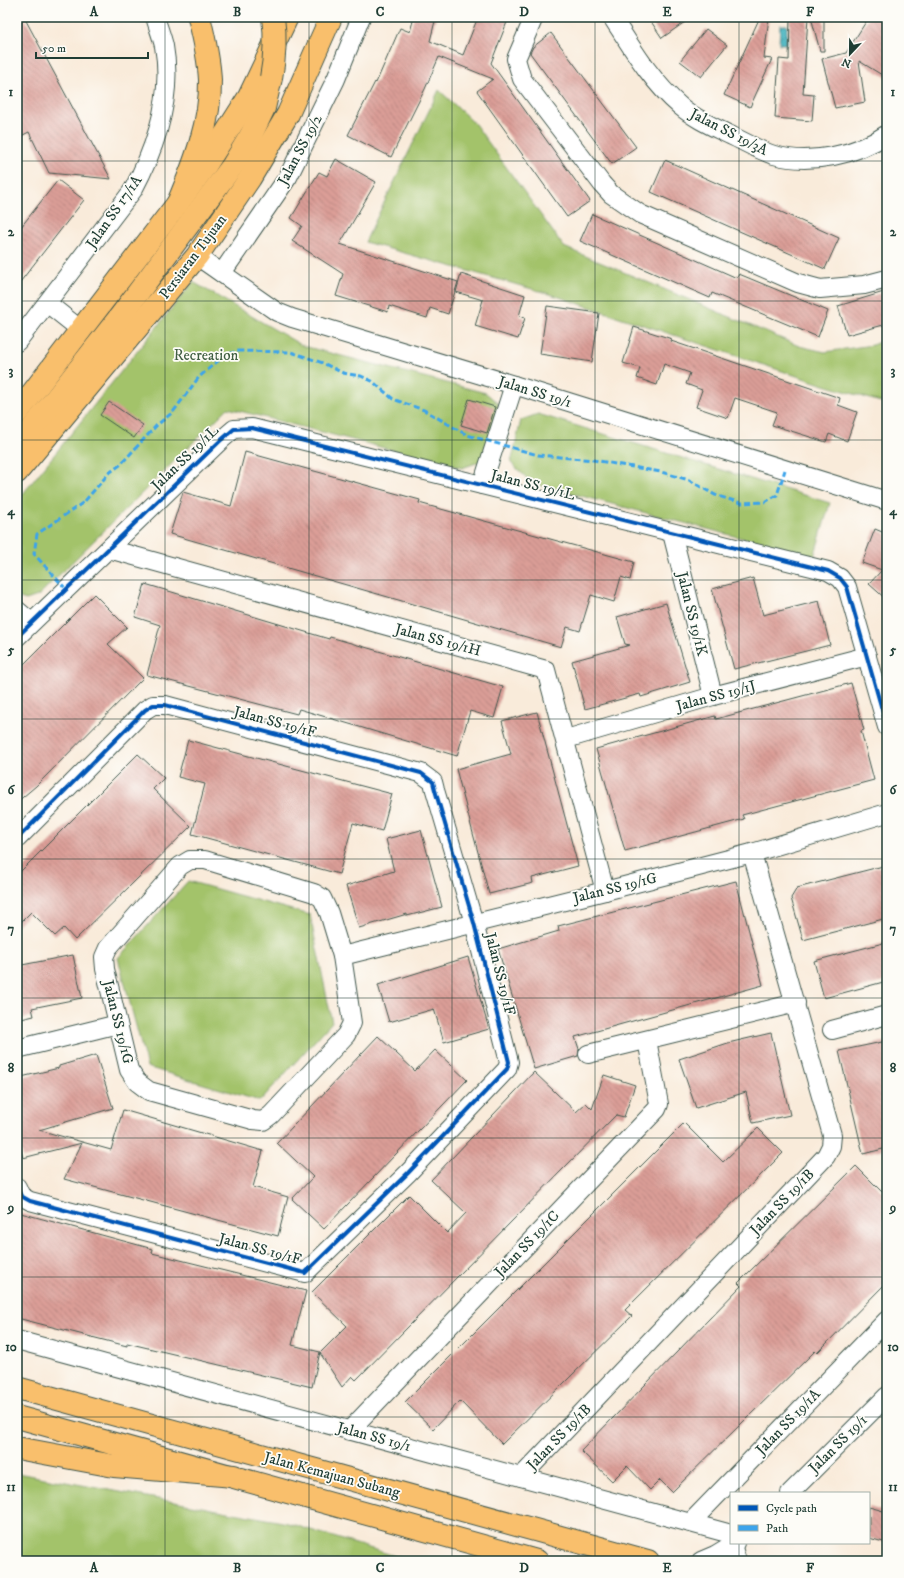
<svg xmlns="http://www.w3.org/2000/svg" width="904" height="1578" viewBox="0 0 904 1578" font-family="'IM FELL DW Pica',serif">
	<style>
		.green { fill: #a3c36b; stroke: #618050 }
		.water { fill: url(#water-waves); stroke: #32787a }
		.building { fill: url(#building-back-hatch) }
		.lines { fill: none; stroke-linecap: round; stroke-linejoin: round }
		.minor-casing { stroke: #40574d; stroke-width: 20 }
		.major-casing { stroke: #40574d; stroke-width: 24 }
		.highway-casing { stroke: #40574d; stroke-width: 24 }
		.minor { stroke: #fff; stroke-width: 18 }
		.major { stroke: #f9bf6c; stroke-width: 22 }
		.highway { stroke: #f9bf6c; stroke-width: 22 }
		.highway-bridge-casing { stroke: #40574d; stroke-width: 24; stroke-linecap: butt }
		.highway-bridge { stroke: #f9bf6c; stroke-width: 22 }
		.quiet { stroke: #3da4eb; stroke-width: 3; stroke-dasharray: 6 3; stroke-linecap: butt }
		.cycleway-casing { stroke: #fdfcf7; stroke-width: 6 }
		.cycleway { stroke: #0057b8; stroke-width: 4 }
		.grid { fill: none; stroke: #1f3d34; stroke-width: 1; stroke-opacity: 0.55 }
		.labels { text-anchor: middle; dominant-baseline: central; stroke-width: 3.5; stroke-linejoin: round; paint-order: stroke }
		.street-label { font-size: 15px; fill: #1f3d34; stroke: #fdfcf7 }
		.park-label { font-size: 15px; fill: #405e42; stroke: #fdfcf7 }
		.neatline { fill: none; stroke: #1f3d34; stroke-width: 1.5 }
		.grid-label { font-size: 13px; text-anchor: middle; font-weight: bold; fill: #1f3d34 }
	</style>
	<defs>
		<pattern id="water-waves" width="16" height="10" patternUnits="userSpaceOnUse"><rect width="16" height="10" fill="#45b3bf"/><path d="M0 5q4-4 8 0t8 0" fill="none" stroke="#39939c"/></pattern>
		<pattern id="building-back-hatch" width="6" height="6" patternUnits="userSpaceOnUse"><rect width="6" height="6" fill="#db9e97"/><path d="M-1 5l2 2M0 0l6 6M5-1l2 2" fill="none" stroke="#b1827c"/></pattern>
	</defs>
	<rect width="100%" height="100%" fill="#fdfcf7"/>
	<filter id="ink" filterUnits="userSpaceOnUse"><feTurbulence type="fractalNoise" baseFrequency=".025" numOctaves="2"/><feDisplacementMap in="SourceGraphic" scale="8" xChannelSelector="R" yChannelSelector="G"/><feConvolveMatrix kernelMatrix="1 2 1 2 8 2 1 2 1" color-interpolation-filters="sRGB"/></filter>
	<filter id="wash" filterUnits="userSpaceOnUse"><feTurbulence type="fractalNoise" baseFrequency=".012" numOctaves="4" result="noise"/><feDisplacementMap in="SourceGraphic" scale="16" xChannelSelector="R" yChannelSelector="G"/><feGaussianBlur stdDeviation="0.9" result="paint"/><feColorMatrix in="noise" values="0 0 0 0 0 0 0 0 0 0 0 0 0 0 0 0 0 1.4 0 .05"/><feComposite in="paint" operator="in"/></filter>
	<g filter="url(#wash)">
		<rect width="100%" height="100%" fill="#f9ebda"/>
		<g class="green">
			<path d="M439,90L475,124L564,247L799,346L825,352L872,345L887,339V404L821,384L550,294L365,242Z"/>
			<path d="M193,282L303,346L486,393L499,404L482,461L462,468L228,408L38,596L26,600L17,597V501Z"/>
			<path d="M538,414L830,503L814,557L532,483L511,463L521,420Z"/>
			<path d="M188,881L310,915L332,1022L260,1101L147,1067L118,958Z"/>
			<path d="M17,1473L288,1523L411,1561H17Z"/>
		</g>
		<path class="water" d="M780,25H787V44H779Z"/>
		<g id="blocks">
			<g class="building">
				<path d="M17,17H24L111,179L49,173L29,132L17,138Z"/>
				<path d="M414,17H436L430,41L463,55L478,17H509L491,63L590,201L567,217L477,91L493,79L439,57L425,89L391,157L348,135L375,82L376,83L400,28L410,32Z"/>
				<path d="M648,17H692L662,38Z"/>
				<path d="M760,17H769L764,58L772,59L750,107L724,95Z"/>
				<path d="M790,17H808L803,94L814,95L812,121L775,118L779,59L789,60Z"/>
				<path d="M811,17H824V51H820Z"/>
				<path d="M869,17H887V78L859,61L865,102L835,108L822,59L846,53Z"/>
				<path d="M706,29L727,45L701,77L680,61Z"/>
				<path d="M551,33L636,147L612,164L530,53L533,47Z"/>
				<path d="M336,159L376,182L340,244L458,282L448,314L430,308L427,318L389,306L388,312L336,296L343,274L292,241L302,226L291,218L319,172L327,176Z"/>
				<path d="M665,160L839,238L825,269L651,192Z"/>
				<path d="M58,180L84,200L17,286V232Z"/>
				<path d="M592,214L737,278L739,274L828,311L818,337L712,293L710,298L580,241Z"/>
				<path d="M461,274L525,295L519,316L525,318L518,339L475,326L483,300L456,292Z"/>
				<path d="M887,291V324L847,335L838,306Z"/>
				<path d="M547,306L599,313L592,362L540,354Z"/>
				<path d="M634,327L672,339L671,341L840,398L838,405L857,412L847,441L829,434L826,442L772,425L777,412L735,398L728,418L696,407L702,390L686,384L690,373L664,364L657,385L637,378L640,368L623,363Z"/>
				<path d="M469,399L495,407L487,433L461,425Z"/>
				<path d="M109,402L143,425L134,438L100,415Z"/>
				<path d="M245,452L420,500L419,503L634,562L630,580L621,577L614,602L591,595L580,631L567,627L561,647L170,534L183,492L231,506Z"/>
				<path d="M875,529L887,534V600L869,584L882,570L862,563Z"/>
				<path d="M753,578L763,615L819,601L830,645L734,669L712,589Z"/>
				<path d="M145,584L329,639L330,637L503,687L494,718L470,711L457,756L299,709L297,714L147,675L160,625L135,617Z"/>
				<path d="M94,594L127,627L108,644L143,678L36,786L17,802V671Z"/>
				<path d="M666,603L690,682L641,697L640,694L585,709L572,661L630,645L625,644L617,617Z"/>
				<path d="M851,683L864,730L861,731L874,780L742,815L744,819L625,851L596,749L715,716L716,719Z"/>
				<path d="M537,712L578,866L532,878L533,883L489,894L456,769L511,754L502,721Z"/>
				<path d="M188,740L392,794L382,831L353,823L339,874L192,834L205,784L178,777Z"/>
				<path d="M138,754L164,778L153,789L191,826L75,940L64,928L55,936L31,912L17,926V875Z"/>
				<path d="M421,830L442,907L407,916V914L359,928L346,886L394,871L386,839Z"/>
				<path d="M887,865V918L803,940L791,898L797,888Z"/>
				<path d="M736,881L763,985L575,1037L579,1049L578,1056L534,1069L498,949L559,931L558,926Z"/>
				<path d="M887,942V981L824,998L814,961Z"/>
				<path d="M73,955L82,998L32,1008L34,1016L17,1020V966Z"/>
				<path d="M468,957L489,1029L444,1042L434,1009L389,1022L378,985Z"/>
				<path d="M771,1033L790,1115L753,1123L746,1092L696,1108L679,1059L728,1043Z"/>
				<path d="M378,1036L415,1071L435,1050L467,1080L324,1229L292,1199L313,1177L277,1143Z"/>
				<path d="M887,1041V1148L863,1154L839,1051Z"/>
				<path d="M96,1055L113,1108L39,1130L111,1150L123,1110L263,1151L253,1187L288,1197L278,1236L64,1179L82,1143L23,1158L17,1137V1078L59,1068V1066Z"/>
				<path d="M534,1072L576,1112L586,1103L592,1109L604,1075L635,1085L624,1117L616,1115L356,1380L352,1376L342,1387L320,1353L347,1326L312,1292L409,1195L447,1233L466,1213L431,1180Z"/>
				<path d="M684,1123L723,1162L758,1128L783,1153L625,1310L632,1316L502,1444L460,1401L433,1429L405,1402Z"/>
				<path d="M856,1166L887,1197V1282L817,1353L815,1351L672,1492L660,1480L650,1490L627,1466L612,1481L581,1451L741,1286L738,1283Z"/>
				<path d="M17,1212L153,1249L152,1253L306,1291L292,1345L320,1352L312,1387L127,1343V1346L17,1318Z"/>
				<path d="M869,1507L887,1512V1543L869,1538Z"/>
			</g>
		</g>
	</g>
	<g filter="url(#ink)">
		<use href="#blocks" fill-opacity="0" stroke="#40574d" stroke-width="1"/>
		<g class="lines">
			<g class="minor-casing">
				<g id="minor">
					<path d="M534,17L516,59L522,79L602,184L611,194L640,214L798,283L820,289L864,285L887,279"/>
					<path d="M612,17C632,48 651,81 680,106C695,119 714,127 732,136C745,142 760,151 774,155C810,165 857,155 887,134"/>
					<path d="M197,256L277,312L292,318L514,385L887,501"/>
					<path d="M222,273L288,177L336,79L361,17"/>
					<path d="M47,303L81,330"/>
					<path d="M17,342L133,190C156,147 173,96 164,46C162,37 158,27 155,17"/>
					<path d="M482,485L514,385"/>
					<path d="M672,533L713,696"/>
					<path d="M109,549L546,670L605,891"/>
					<path d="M17,610L31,622"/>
					<path d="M17,637L220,441L234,429L252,428L828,571L840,578L847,587L887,727"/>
					<path d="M566,739L713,696L867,656"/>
					<path d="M17,839L145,710L153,705H165L421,773L433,782L435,790L474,923L509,1062L507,1069L408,1173L305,1273L30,1201L21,1196L17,1187"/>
					<path d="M190,860H205L314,893L322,898L329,913L342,956L352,1023L346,1035L271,1115L263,1121L253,1120L149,1091L137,1082L129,1070L105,969L104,957L108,948L180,866Z"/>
					<path d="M342,956L605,891L752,853L887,813"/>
					<path d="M832,1030L887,1015"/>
					<path d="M17,1049L118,1024"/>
					<path d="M588,1054L796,1003"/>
					<path d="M17,1340L731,1534"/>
					<path d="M349,1431L657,1109L659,1104L647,1040"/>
					<path d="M521,1477L826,1156L831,1146L832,1135L752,853"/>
					<path d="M790,1493L887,1396"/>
					<path d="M690,1523L887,1320"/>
					<path d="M732,1545L737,1561"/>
					<path d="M701,1561L715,1555L735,1543"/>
				</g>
			</g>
			<g class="major-casing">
				<g id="major">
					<path d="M17,413L178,203L205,166L249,97L287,17"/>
					<path d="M17,472L197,256L250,178L288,114L331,17"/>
					<path d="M17,1388L648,1561"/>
					<path d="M17,1417L537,1561"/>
				</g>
			</g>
			<g class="highway-casing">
				<g id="highway">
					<path d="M178,203C194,165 211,122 210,80C209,59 204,37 199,17"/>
					<path d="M17,448L122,314L233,165L251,135L264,108L271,78"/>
					<path d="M17,1448L114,1466L234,1476"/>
				</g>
			</g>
			<use href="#minor" class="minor"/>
			<use href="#major" class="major"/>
			<use href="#highway" class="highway"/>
			<g class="highway-bridge-casing">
				<path id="highway-bridge" d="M271,78C275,57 276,38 273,17"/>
			</g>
			<use href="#highway-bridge" class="highway-bridge"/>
			<path class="quiet" d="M66,589L34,554L37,534L84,502L109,473L120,465L157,425L173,412L199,377L224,356L237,351L291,352L323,363L343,373L361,376L372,381L393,399L424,410L467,435L538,455L593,460L661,472L689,480L715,495L741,503L765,502L777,495L785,470"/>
			<g class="cycleway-casing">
				<g id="cycleway">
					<path d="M17,637L220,441L234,429L252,428L828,571L840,578L847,587L887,727"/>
					<path d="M17,839L145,710L153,705H165L421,773L433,782L435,790L474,923L509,1062L507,1069L408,1173L305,1273L30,1201L21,1196L17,1187"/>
				</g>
			</g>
			<use href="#cycleway" class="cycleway"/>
		</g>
	</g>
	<path class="grid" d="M165,17V1561M309,17V1561M452,17V1561M595,17V1561M739,17V1493M17,161H887M17,301H887M17,440H887M17,580H887M17,719H887M17,859H887M17,998H887M17,1138H887M17,1277H887M17,1417H887M739,1543V1561"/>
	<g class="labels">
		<g class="street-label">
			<text transform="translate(729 132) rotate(27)">Jalan SS 19/3A</text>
			<text transform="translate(300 150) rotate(-62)">Jalan SS 19/2</text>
			<text transform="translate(114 212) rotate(-55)">Jalan SS 17/1A</text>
			<text transform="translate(193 257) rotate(-53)">Persiaran Tujuan</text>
			<text transform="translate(535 392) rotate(17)">Jalan SS 19/1</text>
			<text transform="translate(185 458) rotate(-44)">Jalan SS 19/1L</text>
			<text transform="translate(533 485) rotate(14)">Jalan SS 19/1L</text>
			<text transform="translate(692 614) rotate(76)">Jalan SS 19/1K</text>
			<text transform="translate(438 640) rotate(15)">Jalan SS 19/1H</text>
			<text transform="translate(716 696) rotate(-15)">Jalan SS 19/1J</text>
			<text transform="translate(275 722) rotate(15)">Jalan SS 19/1F</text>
			<text transform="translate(615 888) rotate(-14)">Jalan SS 19/1G</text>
			<text transform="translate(500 974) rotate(76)">Jalan SS 19/1F</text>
			<text transform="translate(118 1022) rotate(76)">Jalan SS 19/1G</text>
			<text transform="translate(782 1202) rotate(-46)">Jalan SS 19/1B</text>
			<text transform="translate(527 1244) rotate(-46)">Jalan SS 19/1C</text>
			<text transform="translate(260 1249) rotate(15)">Jalan SS 19/1F</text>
			<text transform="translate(788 1422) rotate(-46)">Jalan SS 19/1A</text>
			<text transform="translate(374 1437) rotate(15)">Jalan SS 19/1</text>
			<text transform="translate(559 1437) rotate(-46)">Jalan SS 19/1B</text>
			<text transform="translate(838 1444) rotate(-45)">Jalan SS 19/1</text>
			<text transform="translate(332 1475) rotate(15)">Jalan Kemajuan Subang</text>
		</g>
		<g class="park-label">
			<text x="206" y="355">Recreation</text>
		</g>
	</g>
	<rect width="904" height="1578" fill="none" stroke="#fdfcf7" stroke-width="44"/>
	<rect x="730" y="1492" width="140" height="52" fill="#fdfcf7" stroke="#a4b0a9"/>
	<rect x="738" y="1505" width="20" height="6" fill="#0057b8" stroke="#a4b0a9"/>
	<text x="766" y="1512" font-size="12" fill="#1f3d34">Cycle path</text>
	<rect x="738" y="1525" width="20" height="6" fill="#3da4eb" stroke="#a4b0a9"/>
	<text x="766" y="1532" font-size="12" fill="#1f3d34">Path</text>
	<g transform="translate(850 54) rotate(202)" stroke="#fdfcf7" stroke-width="3" paint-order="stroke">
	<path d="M0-3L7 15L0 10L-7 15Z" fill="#1f3d34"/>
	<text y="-6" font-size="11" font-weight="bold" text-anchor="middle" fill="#1f3d34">N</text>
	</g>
	<path d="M36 52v6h112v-6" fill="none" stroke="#1f3d34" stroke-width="2"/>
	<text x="42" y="52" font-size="12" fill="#1f3d34" stroke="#fdfcf7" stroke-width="3" paint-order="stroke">50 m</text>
	<rect x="22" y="22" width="860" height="1534" class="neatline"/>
	<g class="grid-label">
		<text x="94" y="16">A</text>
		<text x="237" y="16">B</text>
		<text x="380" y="16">C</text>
		<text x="524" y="16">D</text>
		<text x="667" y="16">E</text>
		<text x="810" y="16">F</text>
		<text x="11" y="96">1</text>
		<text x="893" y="96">1</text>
		<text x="11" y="236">2</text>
		<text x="893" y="236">2</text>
		<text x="11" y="375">3</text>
		<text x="893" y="375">3</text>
		<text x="11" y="515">4</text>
		<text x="893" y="515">4</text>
		<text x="11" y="654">5</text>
		<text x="893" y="654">5</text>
		<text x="11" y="794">6</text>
		<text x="893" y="794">6</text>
		<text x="11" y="933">7</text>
		<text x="893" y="933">7</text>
		<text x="11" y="1072">8</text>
		<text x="893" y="1072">8</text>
		<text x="11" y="1212">9</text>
		<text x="893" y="1212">9</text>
		<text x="11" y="1351">10</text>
		<text x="893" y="1351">10</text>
		<text x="11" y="1491">11</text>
		<text x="893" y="1491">11</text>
		<text x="94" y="1572">A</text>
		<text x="237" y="1572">B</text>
		<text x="380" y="1572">C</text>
		<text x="524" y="1572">D</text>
		<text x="667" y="1572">E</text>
		<text x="810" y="1572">F</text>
	</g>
</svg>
